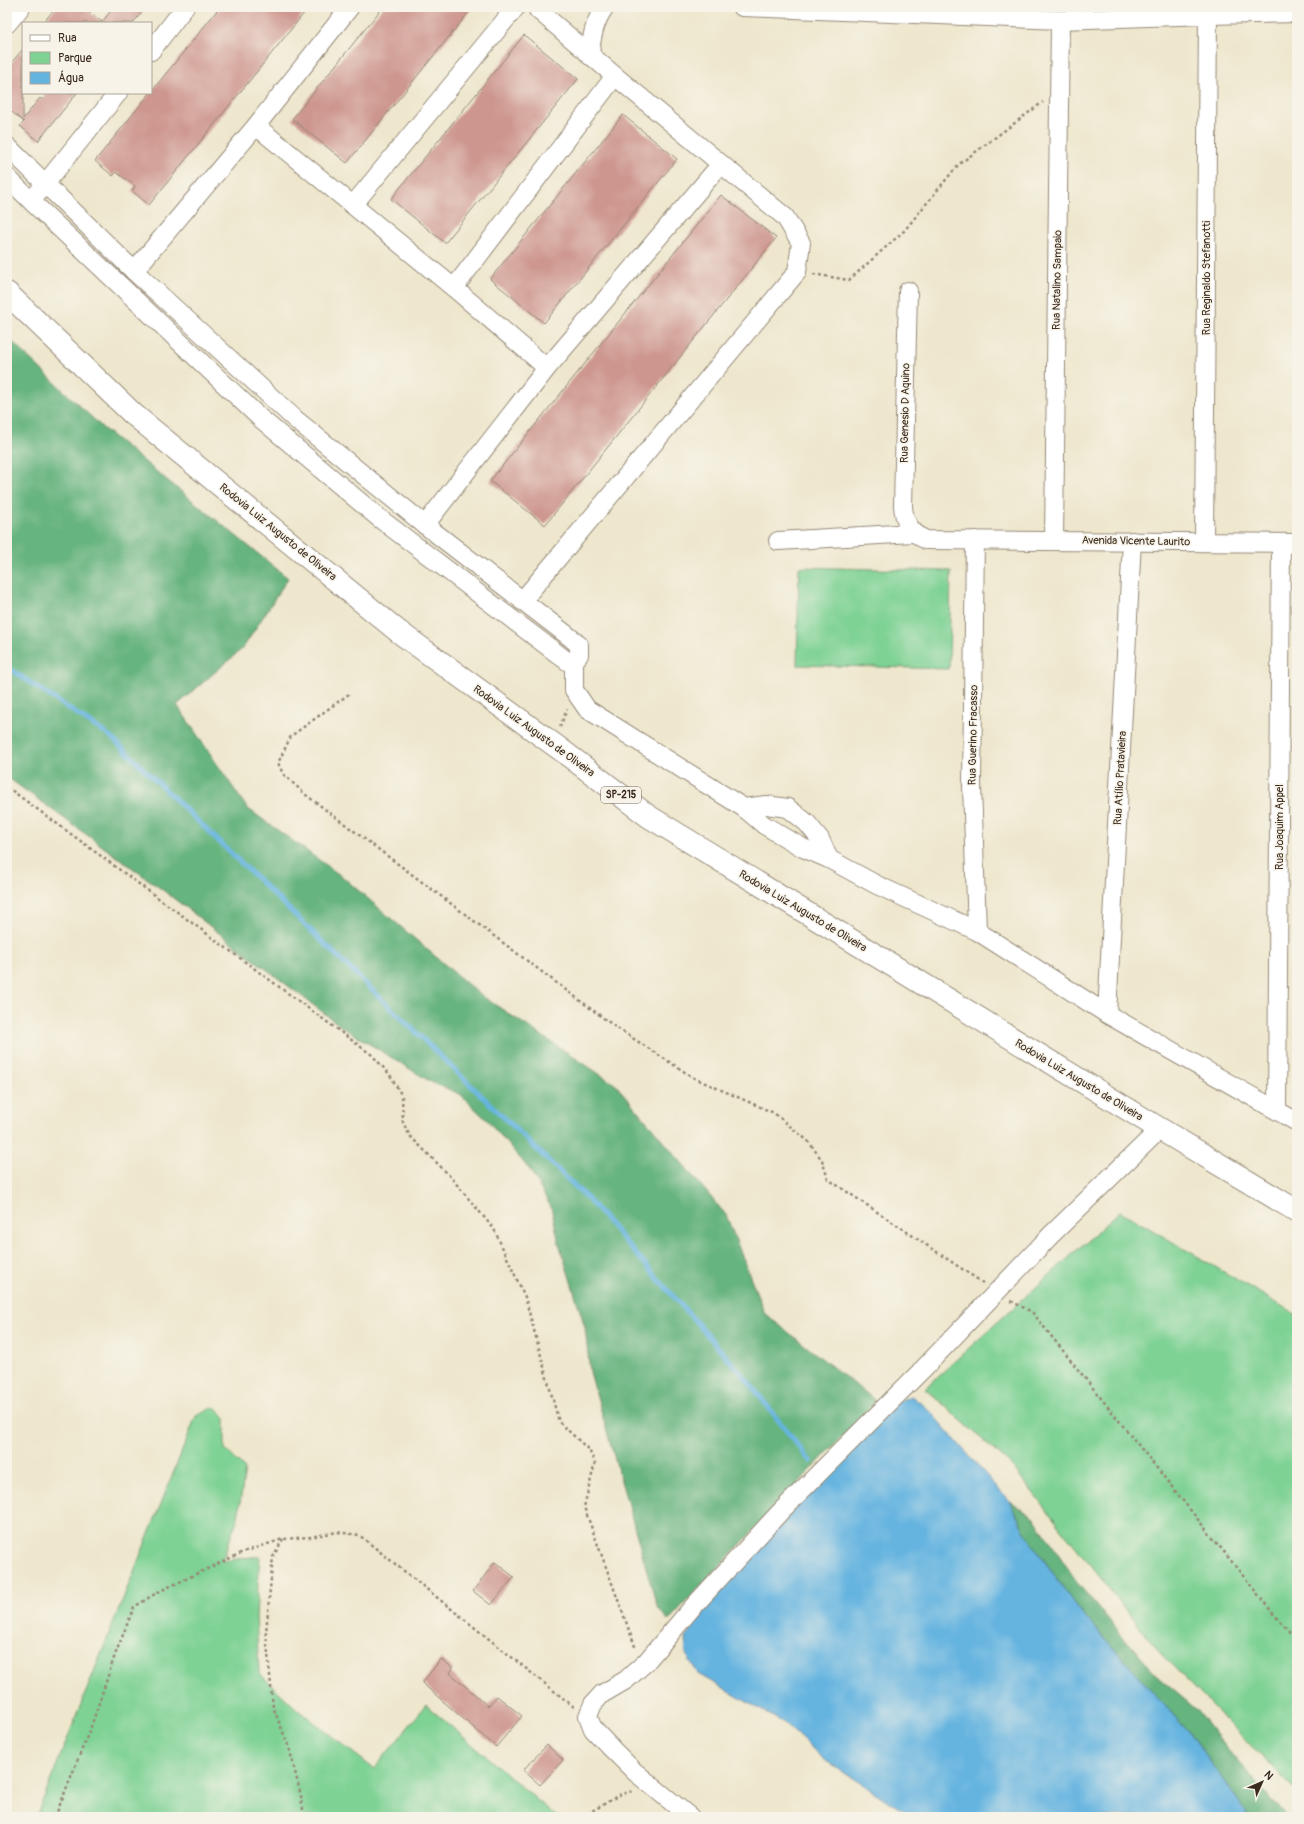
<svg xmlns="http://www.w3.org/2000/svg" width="1304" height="1824" viewBox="0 0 1304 1824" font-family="Pangolin,sans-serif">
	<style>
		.green { fill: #7ed294; stroke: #5c7e59 }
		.forest { fill: #66b47e; stroke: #506f4e }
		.water { fill: #65b4e0; stroke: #506f7f }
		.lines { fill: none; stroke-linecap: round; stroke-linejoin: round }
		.stream { stroke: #65b4e0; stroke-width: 5 }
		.building { fill: #cd968e }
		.minor-casing { stroke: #948876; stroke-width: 20 }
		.trunk-casing { stroke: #948876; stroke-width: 24 }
		.path { stroke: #948876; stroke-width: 2.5; stroke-dasharray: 3 3; stroke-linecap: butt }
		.minor { stroke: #fff; stroke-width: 18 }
		.trunk { stroke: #fff; stroke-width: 22 }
		.labels { text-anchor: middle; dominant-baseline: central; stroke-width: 3; stroke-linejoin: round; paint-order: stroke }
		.shield { fill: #f7f3e8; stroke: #73665b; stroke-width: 1 }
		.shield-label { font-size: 10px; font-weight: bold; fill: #3b2a1e }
		.street-label { font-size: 11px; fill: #3b2a1e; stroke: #f7f3e8 }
	</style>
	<rect width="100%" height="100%" fill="#f7f3e8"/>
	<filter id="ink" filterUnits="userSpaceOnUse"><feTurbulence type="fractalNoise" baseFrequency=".025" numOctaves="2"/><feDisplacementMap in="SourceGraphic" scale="8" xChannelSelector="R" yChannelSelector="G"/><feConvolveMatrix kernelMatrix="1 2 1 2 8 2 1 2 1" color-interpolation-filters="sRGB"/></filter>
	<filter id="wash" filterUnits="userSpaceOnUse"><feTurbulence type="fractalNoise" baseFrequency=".012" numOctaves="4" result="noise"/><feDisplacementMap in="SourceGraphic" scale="16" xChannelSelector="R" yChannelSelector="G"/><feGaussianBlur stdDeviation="0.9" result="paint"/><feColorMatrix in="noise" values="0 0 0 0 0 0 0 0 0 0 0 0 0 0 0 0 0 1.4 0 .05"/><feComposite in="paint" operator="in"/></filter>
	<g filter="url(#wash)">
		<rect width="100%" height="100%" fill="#eee7cd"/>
		<g class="green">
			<path d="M799,567L951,571L949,669L797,665Z"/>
			<path d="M1120,1211L1297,1315V1792L1159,1652L1012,1466L925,1388Z"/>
			<path d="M214,1407L225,1418V1449L245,1469L238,1517L222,1561L260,1556L256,1617L259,1673L297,1709L374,1769L426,1705L557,1817H36L196,1416Z"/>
		</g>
		<g class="forest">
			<path d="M7,337L104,429L288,578L243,648L177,705L247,808L344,878L479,994L616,1085L726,1215L765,1314L876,1401L668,1621L657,1606L590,1372L585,1327L559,1243L551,1207L530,1170L490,1123L460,1094L431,1082L342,1027L160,888L7,777Z"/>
			<path d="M1009,1501L1035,1519L1079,1585L1159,1678L1197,1710L1232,1755L1287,1817H1249L1193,1737L1075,1605L1028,1537Z"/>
		</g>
		<path class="water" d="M911,1396L926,1407L1009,1501L1028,1537L1075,1605L1193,1737L1249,1817H913L826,1761L784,1723L698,1674L686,1654L685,1637L757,1543L888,1406Z"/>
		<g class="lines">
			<path class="stream" d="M7,667L111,737L586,1197L747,1380L810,1461"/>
		</g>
		<g id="blocks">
			<g class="building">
				<path d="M56,7H83L102,22L114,7H146L133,23H43Z"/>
				<path d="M220,7H309L149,205L132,191L135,186L116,172L113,176L95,161Z"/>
				<path d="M383,7H473L347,163L292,119Z"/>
				<path d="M524,35L578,79L445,243L391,199Z"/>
				<path d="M23,49V119L40,98L42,100L48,93H77L38,141L20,126L24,122L7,108V68Z"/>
				<path d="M623,115L677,159L544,323L490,279Z"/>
				<path d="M721,195L776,238L545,525L490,481Z"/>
				<path d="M495,1562L514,1577L491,1605L473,1591Z"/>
				<path d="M441,1659L453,1668L450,1673L488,1706L497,1696L522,1716L496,1747L422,1683Z"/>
				<path d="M547,1745L563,1760L540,1785L523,1770Z"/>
			</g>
		</g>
	</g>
	<g filter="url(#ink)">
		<use href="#blocks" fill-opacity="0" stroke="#948876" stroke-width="1"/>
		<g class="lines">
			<g class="minor-casing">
				<g id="minor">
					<path d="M742,7L1060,20L1208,15L1297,13"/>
					<path d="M7,24L21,7"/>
					<path d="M151,51L185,7"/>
					<path d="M590,56C591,38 594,21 605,7"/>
					<path d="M256,126L454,288L547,368"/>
					<path d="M7,146L134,271L295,419L425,525L571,638L579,645V655L574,661H567L379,518L260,418L31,201L7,177"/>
					<path d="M37,194L118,93"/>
					<path d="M353,205L516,7"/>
					<path d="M134,271L256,126L350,7"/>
					<path d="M454,288L615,76"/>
					<path d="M908,291L903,506C904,522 911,533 926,540L1297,543"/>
					<path d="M425,525L547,368L721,164"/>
					<path d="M975,540L972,785L977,931"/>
					<path d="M1054,540L1060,20"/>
					<path d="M778,541L913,533"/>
					<path d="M1204,542L1208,15"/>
					<path d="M522,601L797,272L801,243L785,217L615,76L538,10"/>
					<path d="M574,661V690L587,709L744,808L764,825L803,848L829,859L877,885L977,931L1107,1014L1297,1122"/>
					<path d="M744,808L766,805L788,808L807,823L820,839L829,859"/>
					<path d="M1107,1014L1132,541"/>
					<path d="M1277,1110L1281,543"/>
					<path d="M690,1817L635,1772L612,1749L593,1729L588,1716L593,1704L602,1694L626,1680L646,1662L691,1609L781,1511L924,1368L1051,1235L1160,1129"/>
				</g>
			</g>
			<g class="trunk-casing">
				<path id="trunk" d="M7,293L133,414L399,632L560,749L648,816L1160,1129L1297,1211"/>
			</g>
			<g class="path">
				<path d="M813,274L849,280L904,231L958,165L1043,102"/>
				<path d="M349,694L291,736L278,763L283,774L306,795L614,1026L694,1078L774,1113L808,1141L822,1160L828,1179L983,1283"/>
				<path d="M560,727L567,709"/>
				<path d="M7,787L372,1055L390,1075L402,1096L403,1123L410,1136L448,1174L494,1229L525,1297L559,1422L589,1450L595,1463L584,1507L636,1649"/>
				<path d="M1011,1301L1032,1312L1276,1617L1297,1640"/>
				<path d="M283,1539L273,1557L266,1633L273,1707L289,1747L301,1796L304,1817"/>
				<path d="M55,1817L92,1724L115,1655L134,1607L158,1592L243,1552L283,1539L310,1537L337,1532L359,1535L574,1707"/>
				<path d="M582,1817L621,1794L633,1791"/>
			</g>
			<use href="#minor" class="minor"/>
			<use href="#trunk" class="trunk"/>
		</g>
	</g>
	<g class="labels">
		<rect class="shield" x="601" y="787" width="40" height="16" rx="3"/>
		<g class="shield-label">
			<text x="621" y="795">SP-215</text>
		</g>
		<g class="street-label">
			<text transform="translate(1206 278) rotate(-90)">Rua Reginaldo Stefanotti</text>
			<text transform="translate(1057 280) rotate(-89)">Rua Natalino Sampaio</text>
			<text transform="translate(905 413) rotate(-89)">Rua Genesio D Aquino</text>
			<text transform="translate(278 532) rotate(39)">Rodovia Luiz Augusto de Oliveira</text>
			<text transform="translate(1136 541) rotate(1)">Avenida Vicente Laurito</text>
			<text transform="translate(534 731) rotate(36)">Rodovia Luiz Augusto de Oliveira</text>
			<text transform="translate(973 735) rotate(-89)">Rua Guerino Fracasso</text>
			<text transform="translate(1120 778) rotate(-87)">Rua Atílio Pratavieira</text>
			<text transform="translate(1279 827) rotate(-90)">Rua Joaquim Appel</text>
			<text transform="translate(803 911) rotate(31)">Rodovia Luiz Augusto de Oliveira</text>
			<text transform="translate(1079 1080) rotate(31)">Rodovia Luiz Augusto de Oliveira</text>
		</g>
	</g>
	<rect width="1304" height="1824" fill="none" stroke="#f7f3e8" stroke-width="24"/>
	<rect x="22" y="22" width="130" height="72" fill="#f7f3e8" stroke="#aca397"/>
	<rect x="30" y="35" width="20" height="6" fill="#ffffff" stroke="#aca397"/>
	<text x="58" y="42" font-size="12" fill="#3b2a1e">Rua</text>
	<rect x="30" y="52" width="20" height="12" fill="#7ed294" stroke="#aca397"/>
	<text x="58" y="62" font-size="12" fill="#3b2a1e">Parque</text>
	<rect x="30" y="72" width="20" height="12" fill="#65b4e0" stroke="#aca397"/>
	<text x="58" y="82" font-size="12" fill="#3b2a1e">Água</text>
	<g transform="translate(1262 1782) rotate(45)" stroke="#f7f3e8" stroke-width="3" paint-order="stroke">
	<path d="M0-3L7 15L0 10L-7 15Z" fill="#3b2a1e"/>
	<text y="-6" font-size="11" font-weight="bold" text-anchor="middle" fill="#3b2a1e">N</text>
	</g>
</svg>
